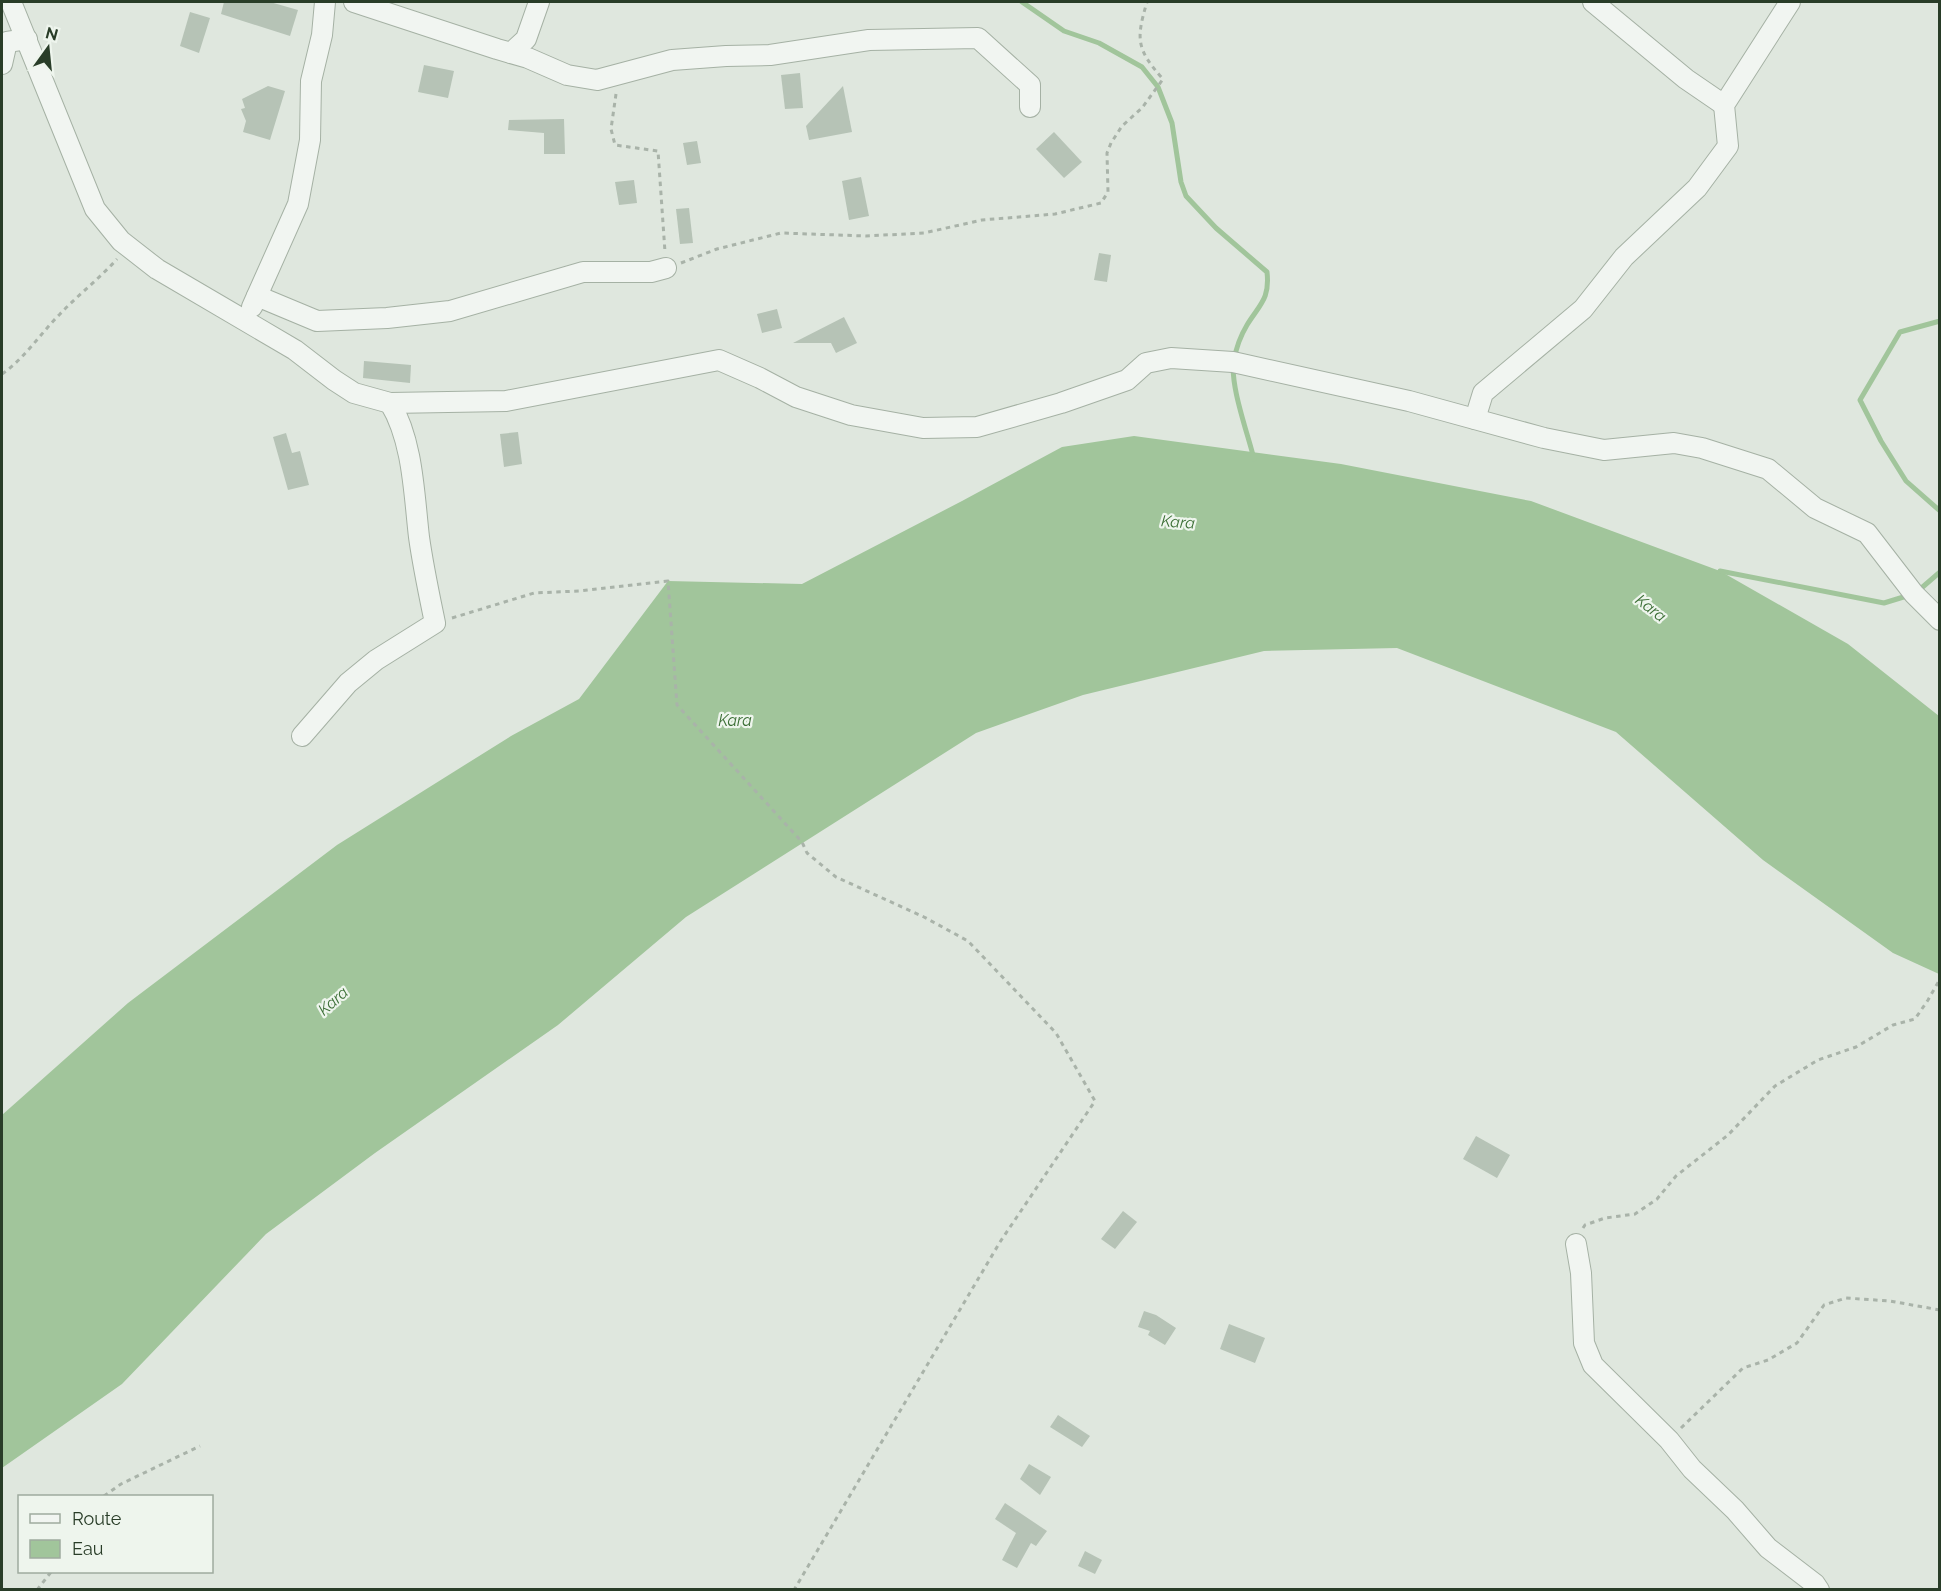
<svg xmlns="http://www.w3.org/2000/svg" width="1941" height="1591" viewBox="0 0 1941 1591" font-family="Raleway,sans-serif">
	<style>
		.water { fill: #a1c59b }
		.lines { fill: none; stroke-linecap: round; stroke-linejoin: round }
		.stream { stroke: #a1c59b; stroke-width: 5 }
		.building { fill: #b6c3b6 }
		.minor-casing { stroke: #a5b1a4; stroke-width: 22 }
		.path { stroke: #a9b3a9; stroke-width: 3; stroke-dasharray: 4.5 4.5; stroke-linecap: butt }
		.minor { stroke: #f1f5f1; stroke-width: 20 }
		.labels { text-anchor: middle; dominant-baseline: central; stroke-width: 4.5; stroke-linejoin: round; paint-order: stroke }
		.water-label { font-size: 16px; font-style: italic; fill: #3b6e35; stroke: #eef5ed }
	</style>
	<rect width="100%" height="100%" fill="#dfe7de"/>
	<path class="water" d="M1134,436L1341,464L1531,501L1720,571L1848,644L1939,716V974L1893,953L1763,860L1616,732L1397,648L1264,651L1083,695L976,733L686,917L558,1025L375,1153L266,1234L122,1384L2,1468V1115L128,1003L337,845L511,736L579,699L668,581L802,584L962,501L1062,447Z"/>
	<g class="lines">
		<g class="stream">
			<path d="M1022,2L1064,31L1099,43L1142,67L1158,87L1172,123L1181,182L1186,196L1216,228L1267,272C1270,299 1260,304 1247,325C1241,335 1236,349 1234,360C1229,383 1248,434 1254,459"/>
			<path d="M1940,321L1900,332L1860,400L1881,441L1906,481L1940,511"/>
			<path d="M1720,571L1884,603L1910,595"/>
			<path d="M1918,591L1940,572"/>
		</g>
	</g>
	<g class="building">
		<path d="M224,2H270L298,10L290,36L221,14Z"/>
		<path d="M190,12L210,18L199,53L180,46Z"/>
		<path d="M424,65L454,71L448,98L418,92Z"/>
		<path d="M800,73L803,108L785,109L781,75Z"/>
		<path d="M268,86L285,91L270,140L243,132L246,121L241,109L245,108L242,99Z"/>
		<path d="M843,86L852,132L809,140L806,126Z"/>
		<path d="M564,119L565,154H544V133L508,130L509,120Z"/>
		<path d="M1054,132L1082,162L1064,178L1036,149Z"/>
		<path d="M697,141L701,163L687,165L683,143Z"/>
		<path d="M861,177L869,216L849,220L842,181Z"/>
		<path d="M634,180L637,203L619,205L615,182Z"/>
		<path d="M689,208L693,243L680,244L676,209Z"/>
		<path d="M1099,253L1111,255L1107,282L1094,280Z"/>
		<path d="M777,309L782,328L762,333L757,314Z"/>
		<path d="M844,317L857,343L836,353L831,343H793Z"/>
		<path d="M364,361L411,365L410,383L363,378Z"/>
		<path d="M518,432L522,464L504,467L500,434Z"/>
		<path d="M286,433L292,453L300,451L309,485L288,490L273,437Z"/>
		<path d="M1476,1136L1510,1155L1497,1178L1463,1159Z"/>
		<path d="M1123,1211L1137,1222L1115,1249L1101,1239Z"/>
		<path d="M1144,1311L1156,1315L1176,1328L1165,1345L1148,1335L1150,1331L1138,1327Z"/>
		<path d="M1229,1324L1265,1338L1255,1363L1220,1349Z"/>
		<path d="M1058,1415L1090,1436L1082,1447L1050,1427Z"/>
		<path d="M1029,1464L1051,1477L1040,1495L1020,1479Z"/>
		<path d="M1005,1503L1047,1531L1036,1546L1031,1543L1017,1568L1002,1560L1016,1533L995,1519Z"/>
		<path d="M1085,1551L1102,1560L1095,1574L1078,1566Z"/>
	</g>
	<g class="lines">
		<g class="minor-casing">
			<g id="minor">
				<path d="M11,2L95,209L121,241L157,269L295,350L334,380L354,393L390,403L506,401L719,360L760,378L796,397L851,415L923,428L977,427L1061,403L1127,380L1146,363L1171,358L1233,362L1409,401L1544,438L1604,450L1674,443L1702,448L1768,469L1815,508L1867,533L1914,594L1940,620"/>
				<path d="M354,2L497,49L528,58L567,75L597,80L672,60L726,56L770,55L869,40L978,38L1030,85V107"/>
				<path d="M1593,2L1686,79L1724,105"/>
				<path d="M511,53L526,39L539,2"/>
				<path d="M2,64L7,42L27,39"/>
				<path d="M257,296L317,321L387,318L450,311L583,272H651L666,268"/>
				<path d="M252,307L298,204L310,140L311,81L322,35L325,2"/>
				<path d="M1475,419L1483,393L1583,309L1624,257L1697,188L1728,146L1724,105L1790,2"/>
				<path d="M302,736L348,683L376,660L435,623C429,594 423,566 419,537C414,494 413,441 390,403"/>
				<path d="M1576,1244L1581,1273L1584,1343L1593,1365L1669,1440L1692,1469L1735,1510L1768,1548L1815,1584L1819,1590"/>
			</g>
		</g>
		<g class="path">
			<path d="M616,94L611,129L615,145L658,151L665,252"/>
			<path d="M681,263L717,249L781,233L866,236L924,233L982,220L1055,214L1101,203L1108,192L1107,153L1111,143L1122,126L1142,108L1163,79C1136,49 1136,39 1147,2"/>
			<path d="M2,374C25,358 40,334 60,314C78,295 99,279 117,259"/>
			<path d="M452,618L534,593L579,591L668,581L677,705L802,842L807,853L836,877L924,917L968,941L1056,1033L1095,1101L1000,1242L794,1590"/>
			<path d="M1583,1228L1585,1225L1605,1218L1635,1214L1657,1199L1676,1176L1728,1135L1775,1086L1818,1060L1856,1047L1893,1025L1915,1019L1928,1000L1940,979"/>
			<path d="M1681,1428L1743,1368L1768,1360L1797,1343L1824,1305L1846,1298L1890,1301L1940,1310"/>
			<path d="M104,1496L121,1484L200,1446"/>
			<path d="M37,1590L51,1572"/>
		</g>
		<use href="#minor" class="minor"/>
	</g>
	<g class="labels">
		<g class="water-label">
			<text transform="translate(1178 522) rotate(4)">Kara</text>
			<text transform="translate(1651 608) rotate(38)">Kara</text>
			<text x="735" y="720">Kara</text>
			<text transform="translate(333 1001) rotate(-41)">Kara</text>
		</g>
	</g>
	<rect width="1941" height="1591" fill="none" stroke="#293d28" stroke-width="6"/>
	<rect x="18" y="1495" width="195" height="78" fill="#eef5ed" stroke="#9fab9e" stroke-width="1.5"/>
	<rect x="30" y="1514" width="30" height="9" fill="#f1f5f1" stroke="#9fab9e" stroke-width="1.5"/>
	<text x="72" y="1525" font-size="18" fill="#293d28">Route</text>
	<rect x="30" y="1540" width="30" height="18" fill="#a1c59b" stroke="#9fab9e" stroke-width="1.5"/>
	<text x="72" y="1555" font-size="18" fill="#293d28">Eau</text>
	<g transform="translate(48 48) rotate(15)" stroke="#eef5ed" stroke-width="4.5" paint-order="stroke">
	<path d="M0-4.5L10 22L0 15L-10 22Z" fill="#293d28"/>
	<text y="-9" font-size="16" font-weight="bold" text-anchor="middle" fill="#293d28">N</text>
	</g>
</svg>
